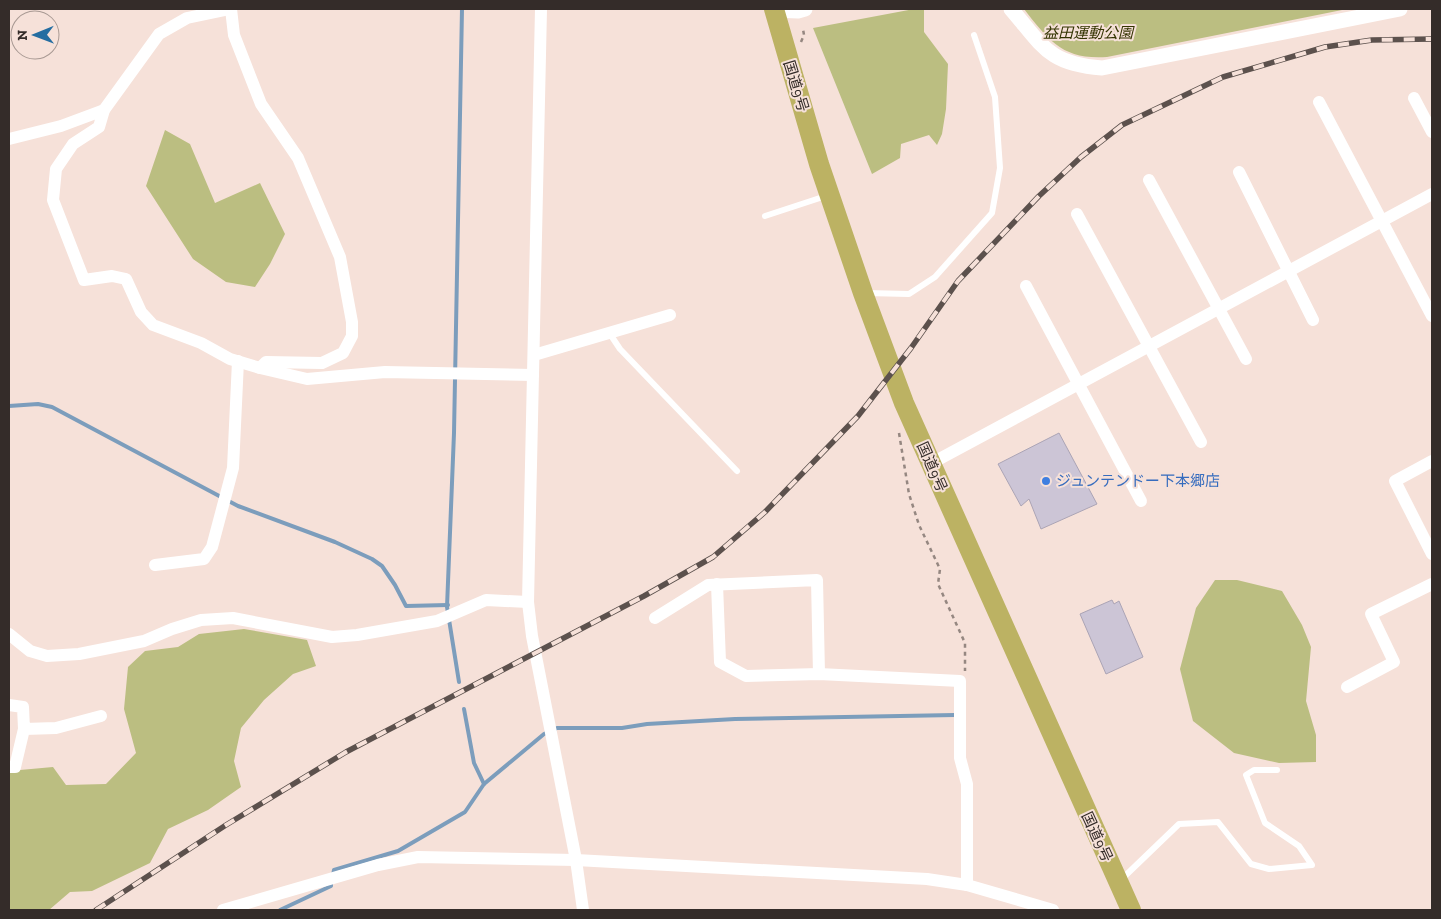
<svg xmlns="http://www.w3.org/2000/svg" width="1441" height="919" viewBox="0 0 1441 919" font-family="'Zilla Slab','Noto Sans JP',serif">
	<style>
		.green { fill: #bbbe81 }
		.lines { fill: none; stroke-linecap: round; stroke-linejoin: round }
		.stream { stroke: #7c9dbc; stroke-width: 4 }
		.building { fill: #ccc5d6; stroke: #aba4b5 }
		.path { stroke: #958781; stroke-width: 2.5; stroke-dasharray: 4 4; stroke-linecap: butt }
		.service { stroke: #fff; stroke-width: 6 }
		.minor { stroke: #fff; stroke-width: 12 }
		.tertiary { stroke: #fff; stroke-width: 15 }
		.trunk { stroke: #bcb263; stroke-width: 20 }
		.rail-casing { stroke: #5c514d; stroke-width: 5.5 }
		.rail { stroke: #f6e1d9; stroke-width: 4; stroke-dasharray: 11; stroke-linecap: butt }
		.shop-dot { fill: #3f7fe0; stroke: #f6e1d9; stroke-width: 2 }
		.labels { text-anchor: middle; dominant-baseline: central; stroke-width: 4; stroke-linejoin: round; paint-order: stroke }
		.park-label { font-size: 15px; font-style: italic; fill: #333401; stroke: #f6e1d9 }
		.street-label { font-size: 15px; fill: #342c29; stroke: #f6e1d9 }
		.shop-label { font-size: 15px; fill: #366cbe; stroke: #f6e1d9; text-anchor: start }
	</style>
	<rect width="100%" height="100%" fill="#f6e1d9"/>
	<g class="green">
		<path d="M914,9H924V32L948,64L946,109L942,134L937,145L929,135L901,144L900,158L872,174L813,28Z"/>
		<path d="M1024,9H1347L1107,57C1063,60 1049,41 1024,9Z"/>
		<path d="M165,130L190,144L215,203L260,183L285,234L270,264L255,287L226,282L193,259L146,186Z"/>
		<path d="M1215,580H1237L1282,591L1302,625L1311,647L1306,701L1316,735V762L1279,763L1234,753L1193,721L1180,669L1196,608Z"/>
		<path d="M244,629L307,640L316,666L293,674L264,700L241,728L234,761L241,787L208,810L168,829L150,863L92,891L70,892L49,910H9V771L53,767L66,785L106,784L136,753L124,709L128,667L145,651L178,647L199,634Z"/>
	</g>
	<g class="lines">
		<g class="stream">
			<path d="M9,406L38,404L52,407L238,506L335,542L372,559L382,566L395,585L406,606L448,605"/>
			<path d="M459,682L447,607L454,433L462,9"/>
			<path d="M464,709L474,763L484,784"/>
			<path d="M333,875L334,870L398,851L465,812L484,784L544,734L557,728H622L647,724L735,719L955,715"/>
			<path d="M280,910L331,886V882"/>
		</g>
	</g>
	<g class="building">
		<path d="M1059,433L1097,504L1041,529L1029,499L1021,506L998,464Z"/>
		<path d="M1112,600L1114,604L1119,601L1143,657L1106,674L1080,614Z"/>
	</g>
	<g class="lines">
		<g class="path">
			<path d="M801,42L804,35L803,29"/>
			<path d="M899,433L909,494L919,525L940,569L938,584L965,643V671"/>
		</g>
		<g class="service">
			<path d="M765,216L826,196"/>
			<path d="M866,293L909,294L935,277L992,213L1000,168L995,97L974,35"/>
			<path d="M610,334L620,349L737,471"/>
			<path d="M1123,881L1126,875L1179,824L1218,822L1251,864L1269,869L1312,865L1299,846L1265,823L1246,775L1254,770H1277"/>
		</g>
		<g class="minor">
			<path d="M230,9L187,18L159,34L104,110L99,127L73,144L56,169L53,200L84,280L112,276L126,279L141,312L153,325L201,343L230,359L260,368L307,379L385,372L533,375"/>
			<path d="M231,9L234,35L261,104L298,158L340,257L352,322V336L343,353L322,363L266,362L260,368"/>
			<path d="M541,9L528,602L532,636L576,860L583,910"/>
			<path d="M1414,98L1432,132"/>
			<path d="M1319,102L1432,316"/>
			<path d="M9,139L61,126L104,110"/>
			<path d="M1239,172L1313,320"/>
			<path d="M1149,180L1246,359"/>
			<path d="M1077,214L1201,442"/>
			<path d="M1026,286L1141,501"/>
			<path d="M534,355L670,315"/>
			<path d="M1432,461L1395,481L1432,554"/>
			<path d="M930,464L1432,194"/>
			<path d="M155,565L204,559L212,547L233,468L238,361"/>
			<path d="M717,584L720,662L746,676L819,674L960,681V758L967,784V885"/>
			<path d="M655,618L708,585L817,580L819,674"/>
			<path d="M9,634L30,651L47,656L79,654L144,641L172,629L201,620L233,618L332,637L357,635L437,621L486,600L528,602"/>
			<path d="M1347,687L1394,662L1371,614L1432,584"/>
			<path d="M9,705L23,707L24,729L56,728L101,716"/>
			<path d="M9,767H15L24,729"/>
			<path d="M223,910L378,865L418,857L576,860L927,879L967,885L1053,910"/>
		</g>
		<g class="tertiary">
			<path d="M1011,9C1043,46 1048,64 1102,68L1400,9"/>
			<path d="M774,10L798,11L805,9"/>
		</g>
		<path class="trunk" d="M774,9L819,164L863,293L904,403L1131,910"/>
		<g class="rail-casing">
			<path id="rail" d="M96,910L226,825L346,752L644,596L713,557L765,512L858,416L911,348L958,281L1039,196L1081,157L1122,125L1223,77L1325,47L1372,40L1432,39"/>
		</g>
		<use href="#rail" class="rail"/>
	</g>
	<circle class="shop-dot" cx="1046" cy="481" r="5"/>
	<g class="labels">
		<g class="park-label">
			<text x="1088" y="33">益田運動公園</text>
		</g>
		<g class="street-label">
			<text transform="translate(796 86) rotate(73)">国道9号</text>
			<text transform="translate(932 467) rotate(66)">国道9号</text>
			<text transform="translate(1097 837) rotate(65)">国道9号</text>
		</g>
		<g class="shop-label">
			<text x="1056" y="481">ジュンテンドー下本郷店</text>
		</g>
	</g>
	<rect width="1441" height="919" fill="none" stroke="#342c29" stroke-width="20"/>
	<g transform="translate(35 35) rotate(269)"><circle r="24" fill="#f6e1d9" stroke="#a89993"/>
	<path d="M0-4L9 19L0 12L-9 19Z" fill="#246da1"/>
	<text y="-8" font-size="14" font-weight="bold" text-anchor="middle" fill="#342c29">N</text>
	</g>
</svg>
